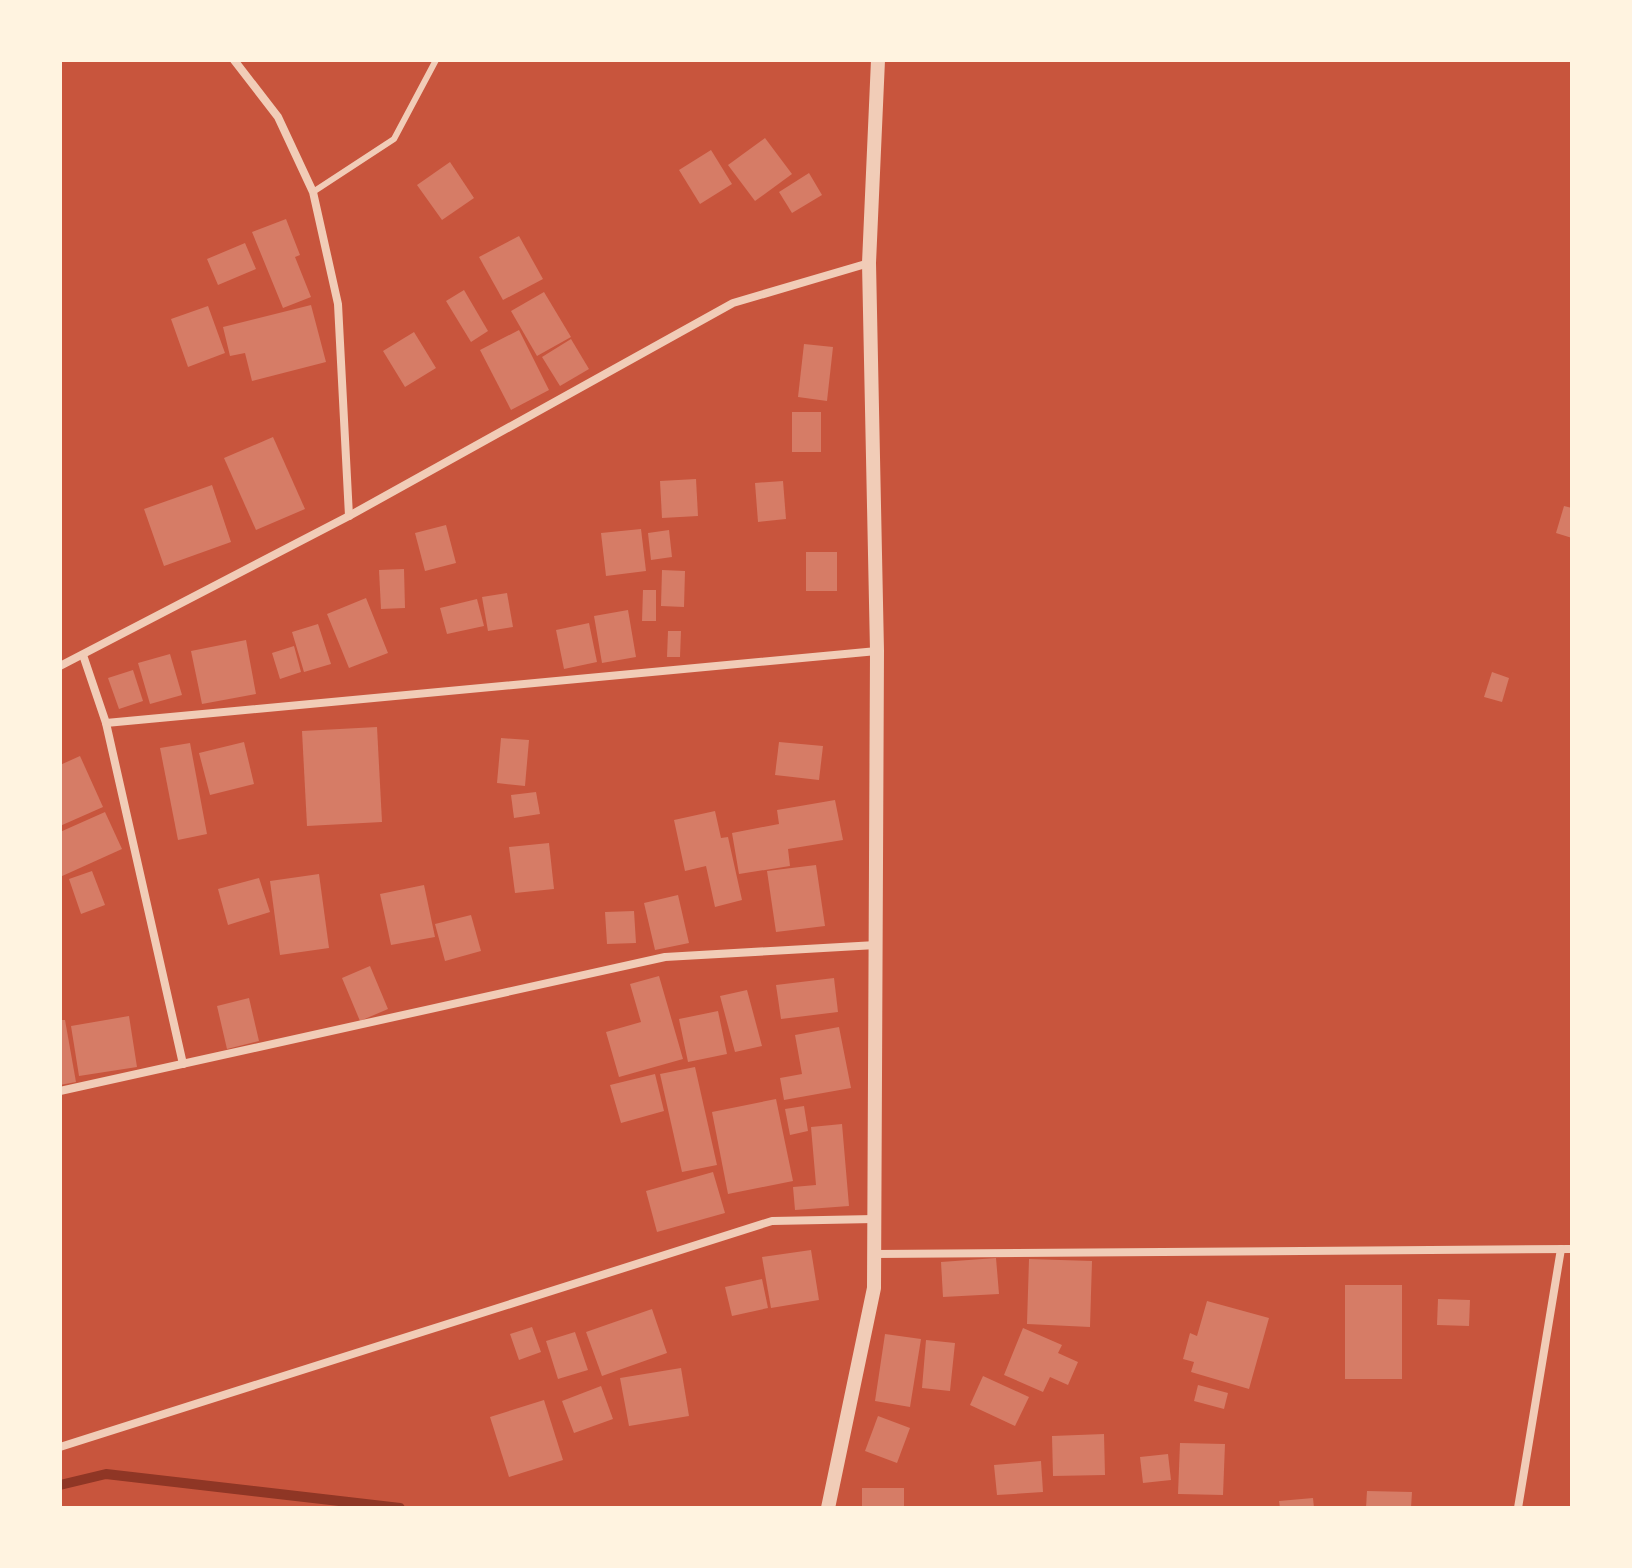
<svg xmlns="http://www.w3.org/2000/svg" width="1632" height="1568" viewBox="0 0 1632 1568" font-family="Raleway,sans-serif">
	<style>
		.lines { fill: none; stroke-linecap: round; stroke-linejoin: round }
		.stream { stroke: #8f3625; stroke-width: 10 }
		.building { fill: #d67c66 }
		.service { stroke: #f1ccb7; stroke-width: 6 }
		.minor { stroke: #f1ccb7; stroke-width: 8 }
		.tertiary { stroke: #f1ccb7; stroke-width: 14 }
	</style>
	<rect width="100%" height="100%" fill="#c8553d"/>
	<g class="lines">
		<path class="stream" d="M60,1485L106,1474L400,1508"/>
	</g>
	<g class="building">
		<path d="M765,138L792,174L755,201L728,165Z"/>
		<path d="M711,150L732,184L700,204L679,170Z"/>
		<path d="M450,162L474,198L442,220L417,185Z"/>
		<path d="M809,173L822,195L792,213L779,192Z"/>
		<path d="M286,219L300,255L295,257L311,297L283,308L252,232Z"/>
		<path d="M519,236L543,279L503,300L479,257Z"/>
		<path d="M245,243L256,269L218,285L207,259Z"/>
		<path d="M464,290L488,331L471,342L446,301Z"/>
		<path d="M544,292L571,337L537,356L511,311Z"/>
		<path d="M311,305L326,362L252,381L245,353L230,356L223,327Z"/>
		<path d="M208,306L225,353L188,367L171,319Z"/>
		<path d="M519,330L549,390L511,410L480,350Z"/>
		<path d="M414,332L436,368L405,387L383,351Z"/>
		<path d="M571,339L589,369L560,386L542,357Z"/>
		<path d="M804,344L833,347L827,401L798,397Z"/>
		<rect x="792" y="412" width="29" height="40"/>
		<path d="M273,437L305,509L256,530L224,458Z"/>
		<path d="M696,479L698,516L662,518L660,481Z"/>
		<path d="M783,481L786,519L758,522L755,483Z"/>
		<path d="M212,485L231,542L164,566L144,509Z"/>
		<path d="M1564,506L1572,508V538L1556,533Z"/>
		<path d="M446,525L456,563L425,571L415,533Z"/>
		<path d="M641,529L646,571L606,576L601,533Z"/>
		<path d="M669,530L672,557L651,560L648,533Z"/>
		<rect x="806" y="552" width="31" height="39"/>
		<path d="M404,569L405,608L381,609L379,570Z"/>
		<path d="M662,570L685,571L684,607L661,606Z"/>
		<path d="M643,590H656V621H642Z"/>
		<path d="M507,593L513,627L488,631L482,597Z"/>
		<path d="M366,598L388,653L349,668L327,614Z"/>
		<path d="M477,599L484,626L447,634L440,608Z"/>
		<path d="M628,610L636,657L602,663L594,616Z"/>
		<path d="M589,623L597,662L564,669L556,630Z"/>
		<path d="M318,624L331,664L304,672L292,632Z"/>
		<path d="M668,631H681L680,657H667Z"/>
		<path d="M246,640L256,694L202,704L191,651Z"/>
		<path d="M294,646L301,672L280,679L272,653Z"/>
		<path d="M170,654L182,695L150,704L138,663Z"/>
		<path d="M133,670L143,701L119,709L108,678Z"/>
		<path d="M1492,672L1509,678L1502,702L1484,697Z"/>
		<path d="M377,727L382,822L307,826L302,731Z"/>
		<path d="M501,738L529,740L525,786L497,783Z"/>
		<path d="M244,742L254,784L210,795L199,753Z"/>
		<path d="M779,742L823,746L819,780L775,775Z"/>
		<path d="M190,743L207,834L178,840L160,748Z"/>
		<path d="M80,756L103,807L60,826V765Z"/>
		<path d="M536,792L540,814L514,818L511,795Z"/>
		<path d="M835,800L843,840L788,849L790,866L739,874L732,833L779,824L777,810Z"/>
		<path d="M715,811L721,838L728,837L742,900L715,907L706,866L685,871L674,820Z"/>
		<path d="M105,812L122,849L60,877V832Z"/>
		<path d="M549,843L554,889L515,893L509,847Z"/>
		<path d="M816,865L825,926L776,932L767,871Z"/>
		<path d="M92,871L105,905L81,914L69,879Z"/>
		<path d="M319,874L329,948L280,955L270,881Z"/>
		<path d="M259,878L270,912L228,925L218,889Z"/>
		<path d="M424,885L435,937L391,945L380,894Z"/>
		<path d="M678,895L689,943L655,950L644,903Z"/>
		<path d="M634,911L636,943L607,944L605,912Z"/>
		<path d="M471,915L481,951L445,961L435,924Z"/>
		<path d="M370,966L388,1009L360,1021L342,978Z"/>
		<path d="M659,976L683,1059L619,1077L606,1032L641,1022L630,984Z"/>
		<path d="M834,978L838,1012L781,1019L776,985Z"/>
		<path d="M747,990L762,1046L735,1052L720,996Z"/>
		<path d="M249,998L259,1041L227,1049L217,1006Z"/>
		<path d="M718,1011L727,1054L688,1062L679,1019Z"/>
		<path d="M129,1016L137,1067L79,1076L71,1026Z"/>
		<path d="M60,1020H65L76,1082L60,1085Z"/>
		<path d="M839,1027L851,1088L784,1100L780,1078L802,1074L795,1035Z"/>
		<path d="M695,1067L717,1165L682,1172L660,1074Z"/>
		<path d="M655,1074L664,1111L621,1123L610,1085Z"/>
		<path d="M776,1099L793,1181L728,1194L712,1112Z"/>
		<path d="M804,1106L808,1131L790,1135L785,1109Z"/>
		<path d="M842,1124L849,1206L795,1210L793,1187L816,1185L811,1127Z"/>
		<path d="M713,1172L725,1213L657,1232L646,1191Z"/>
		<path d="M811,1250L819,1300L771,1308L762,1257Z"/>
		<path d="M996,1258L999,1294L943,1297L941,1262Z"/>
		<path d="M1029,1259L1092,1261L1090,1327L1027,1324Z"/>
		<path d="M762,1279L768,1308L732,1316L725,1287Z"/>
		<rect x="1345" y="1285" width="57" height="94"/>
		<path d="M1438,1299L1470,1300L1469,1326L1437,1325Z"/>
		<path d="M1207,1301L1269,1318L1249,1389L1191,1372L1194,1362L1183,1359L1190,1333L1197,1336Z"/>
		<path d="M652,1309L667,1353L602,1376L586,1332Z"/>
		<path d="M532,1327L541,1352L519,1360L510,1334Z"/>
		<path d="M1023,1328L1062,1345L1058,1353L1078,1362L1068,1385L1050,1377L1043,1392L1004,1375Z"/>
		<path d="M575,1332L588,1370L558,1379L546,1341Z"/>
		<path d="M885,1334L921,1339L910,1407L875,1401Z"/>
		<path d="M926,1340L955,1343L950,1391L922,1388Z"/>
		<path d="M681,1368L689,1416L629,1426L620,1378Z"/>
		<path d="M983,1376L1029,1397L1015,1426L970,1405Z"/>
		<path d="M1198,1385L1228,1393L1224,1409L1194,1401Z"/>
		<path d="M601,1386L613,1419L574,1433L562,1401Z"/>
		<path d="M544,1400L563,1460L509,1477L490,1417Z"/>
		<path d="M878,1416L910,1428L897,1463L865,1451Z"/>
		<path d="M1104,1434L1105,1475L1053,1476L1052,1436Z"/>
		<path d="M1180,1443L1225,1444L1223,1495L1178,1494Z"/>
		<path d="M1168,1454L1171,1480L1143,1483L1140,1457Z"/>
		<path d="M1041,1461L1043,1492L997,1495L994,1465Z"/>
		<rect x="862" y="1488" width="42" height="20"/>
		<path d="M1367,1491L1412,1492L1411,1508H1366Z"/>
		<path d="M1313,1498L1314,1508H1280L1279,1501Z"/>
	</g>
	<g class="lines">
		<path class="service" d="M313,192L394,139L436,60"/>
		<g class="minor">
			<path d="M234,60L278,117L313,192L338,304L349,516"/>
			<path d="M83,655L106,723L183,1064"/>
			<path d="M60,666L349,516L733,303L869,263"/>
			<path d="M106,723L877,651"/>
			<path d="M60,1091L665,957L876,945"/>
			<path d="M874,1254L1572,1249"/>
			<path d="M60,1447L772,1221L874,1219"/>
			<path d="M1518,1508L1561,1249"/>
		</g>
		<path class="tertiary" d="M828,1508L874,1288L877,651L869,263L878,60"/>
	</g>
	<rect width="1632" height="1568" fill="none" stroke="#fff3e0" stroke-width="124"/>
</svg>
